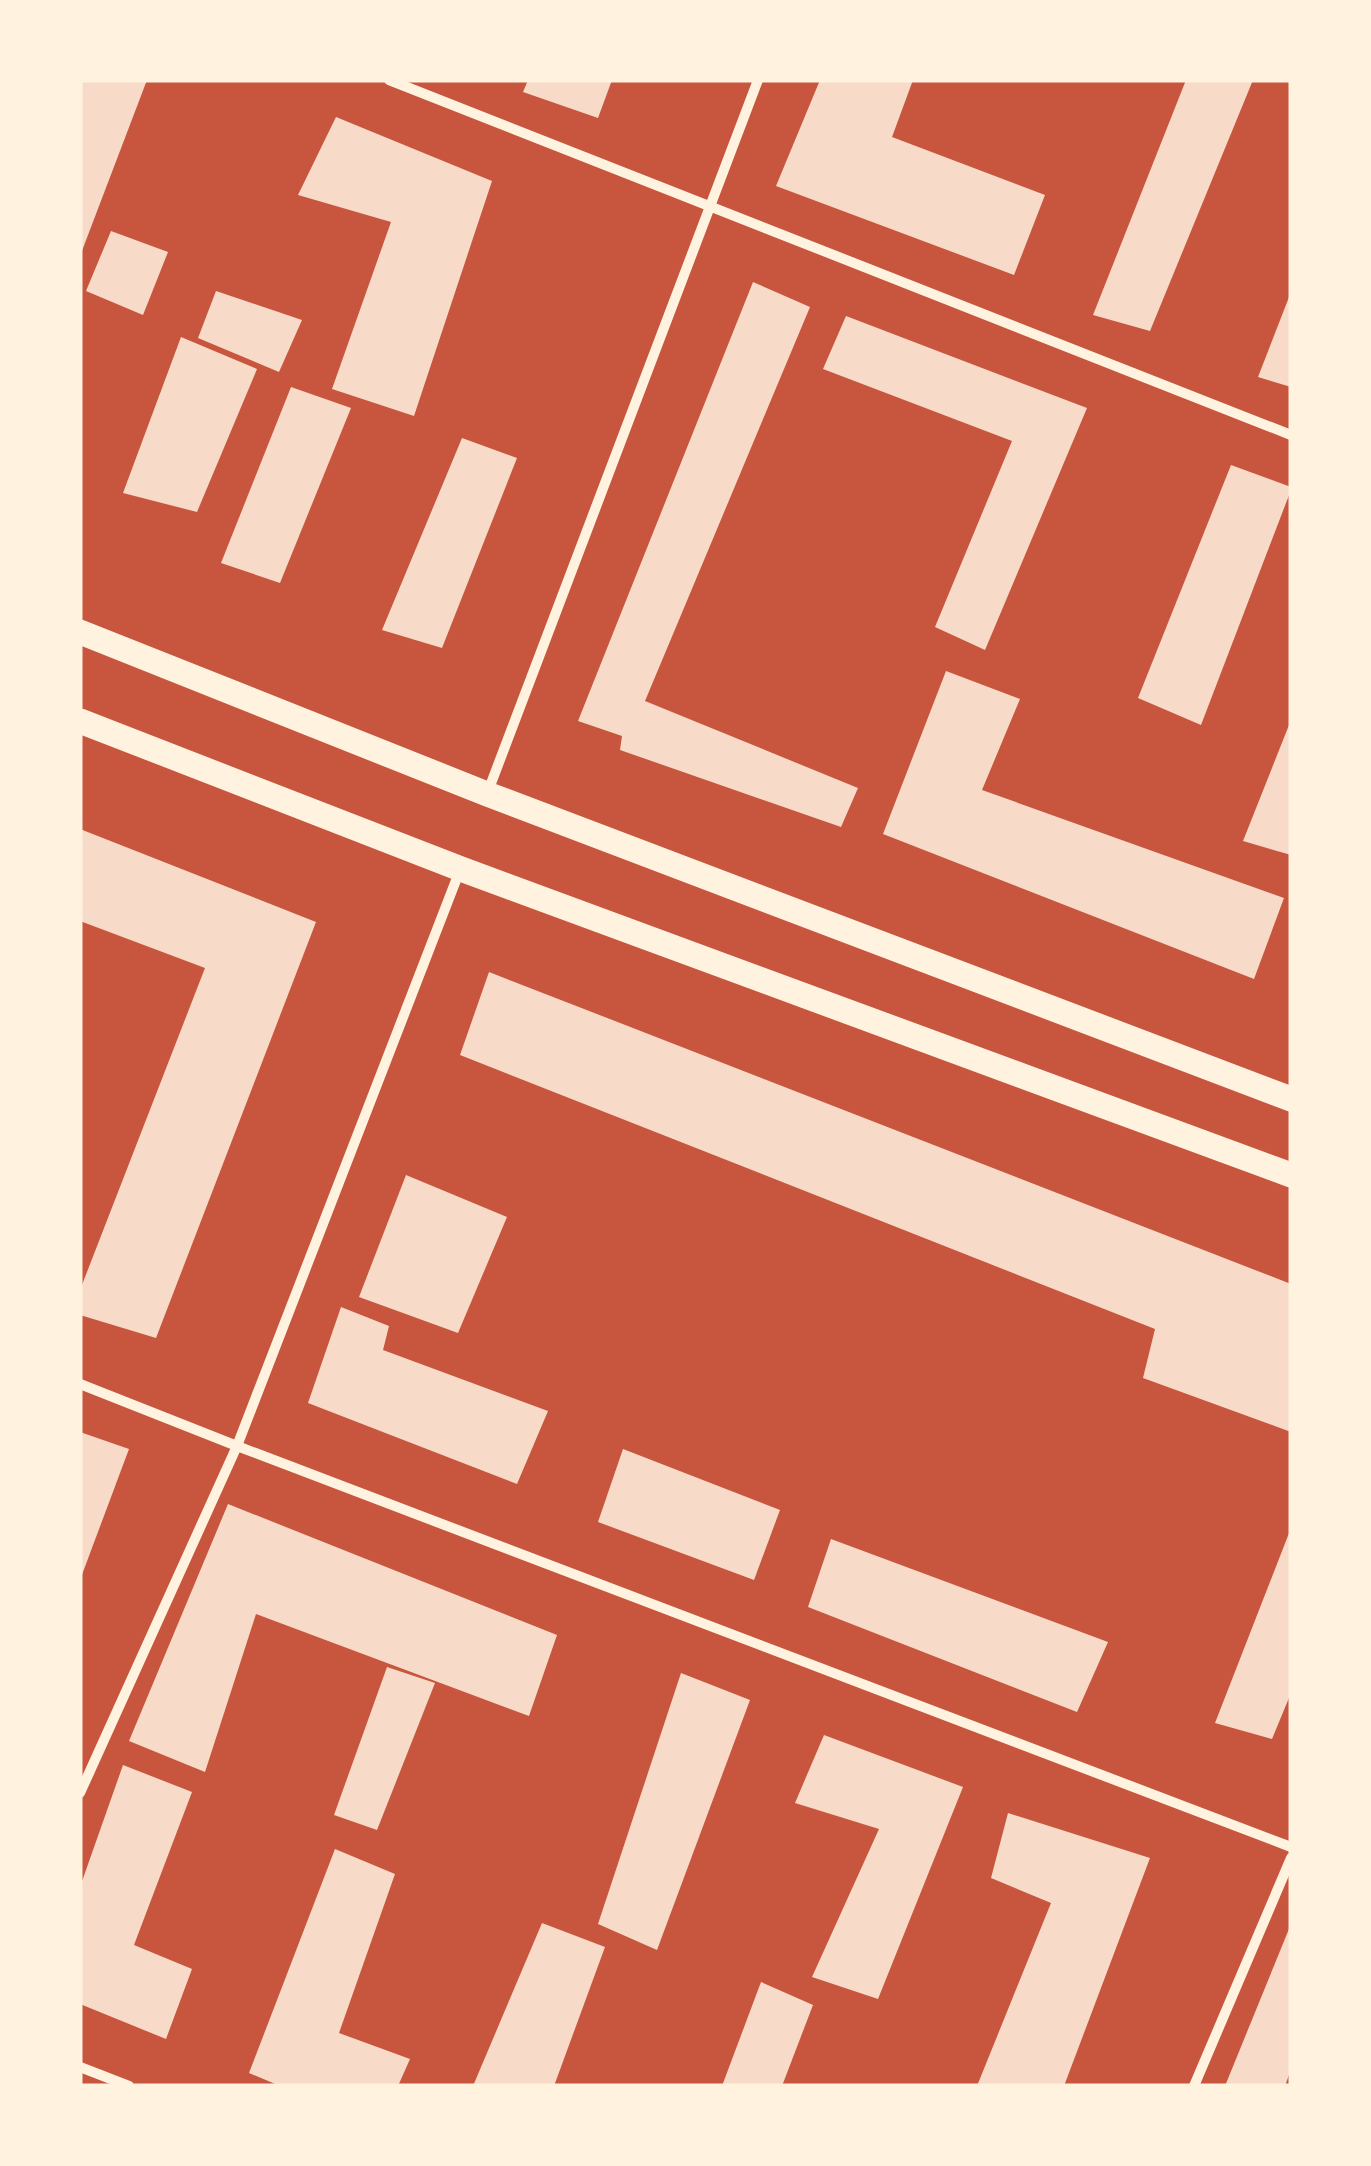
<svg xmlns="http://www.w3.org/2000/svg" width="1371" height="2166" viewBox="0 0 1371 2166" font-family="Poppins,sans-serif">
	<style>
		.building { fill: #f7dbc8 }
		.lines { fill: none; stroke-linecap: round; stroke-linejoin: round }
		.minor { stroke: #fff3e0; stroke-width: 10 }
		.primary { stroke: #fff3e0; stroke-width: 25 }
	</style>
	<rect width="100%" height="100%" fill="#c8553d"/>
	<g class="building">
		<path d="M80,80H147L80,256Z"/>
		<path d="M528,80H612L598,118L523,92Z"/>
		<path d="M820,80H913L892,137L1045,195L1014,275L776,186Z"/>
		<path d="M1186,80H1253L1150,331L1093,315Z"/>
		<path d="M336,117L492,181L414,416L332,389L391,222L298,195Z"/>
		<path d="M111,231L168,252L143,315L86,291Z"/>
		<path d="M753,282L810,307L645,701L858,788L841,827L620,750L622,736L578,721Z"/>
		<path d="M216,291L302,320L279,372L198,338Z"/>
		<path d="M1291,292V387L1258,377Z"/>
		<path d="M846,316L1087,408L985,650L935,627L1012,441L823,369Z"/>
		<path d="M181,337L257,369L197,512L123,493Z"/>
		<path d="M291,387L351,408L280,583L221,563Z"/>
		<path d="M462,438L517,458L442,648L382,630Z"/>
		<path d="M1231,465L1291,487V490L1201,725L1138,698Z"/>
		<path d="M946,671L1020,699L982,790L1284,898L1254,979L883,834Z"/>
		<path d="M1291,720V855L1243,841Z"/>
		<path d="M80,829L316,922L156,1338L80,1315V1290L205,968L80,921Z"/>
		<path d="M489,972L1291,1284V1432L1143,1378L1155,1329L460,1055Z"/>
		<path d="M406,1175L507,1217L458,1333L359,1297Z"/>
		<path d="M341,1307L389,1326L383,1350L548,1411L517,1484L308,1403Z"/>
		<path d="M80,1432L129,1449L80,1580Z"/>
		<path d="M623,1449L780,1510L754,1580L598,1522Z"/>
		<path d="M228,1504L557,1635L529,1716L256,1614L205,1772L129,1741Z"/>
		<path d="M1291,1528V1693L1272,1739L1215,1723Z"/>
		<path d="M831,1539L1108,1642L1077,1712L808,1607Z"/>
		<path d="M387,1667L435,1683L377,1830L334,1815Z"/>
		<path d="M681,1673L750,1700L657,1950L598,1924Z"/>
		<path d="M824,1735L963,1787L878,1999L812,1977L879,1829L795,1803Z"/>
		<path d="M123,1765L192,1792L134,1945L192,1969L166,2039L80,2004V1887Z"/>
		<path d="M1008,1813L1150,1858L1064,2086H977L1051,1903L991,1878Z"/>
		<path d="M335,1849L395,1874L339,2033L410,2059L398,2086H280L249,2073Z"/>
		<path d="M542,1923L605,1947L554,2086H473Z"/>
		<path d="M1291,1924V2069L1285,2086H1225Z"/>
		<path d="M761,1982L813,2005L782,2086H722Z"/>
	</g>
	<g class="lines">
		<g class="minor">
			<path d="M389,80L1291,435"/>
			<path d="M487,794L758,80"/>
			<path d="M80,1384L237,1446L1291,1847"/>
			<path d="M80,1793L237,1446L460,870"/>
			<path d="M80,2067L129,2086"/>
			<path d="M1194,2086L1291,1858"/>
		</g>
		<g class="primary">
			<path d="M80,632L487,794L1291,1099"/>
			<path d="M80,721L461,869L1291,1175"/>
		</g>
	</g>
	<rect width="1371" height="2166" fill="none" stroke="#fff3e0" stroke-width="165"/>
</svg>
